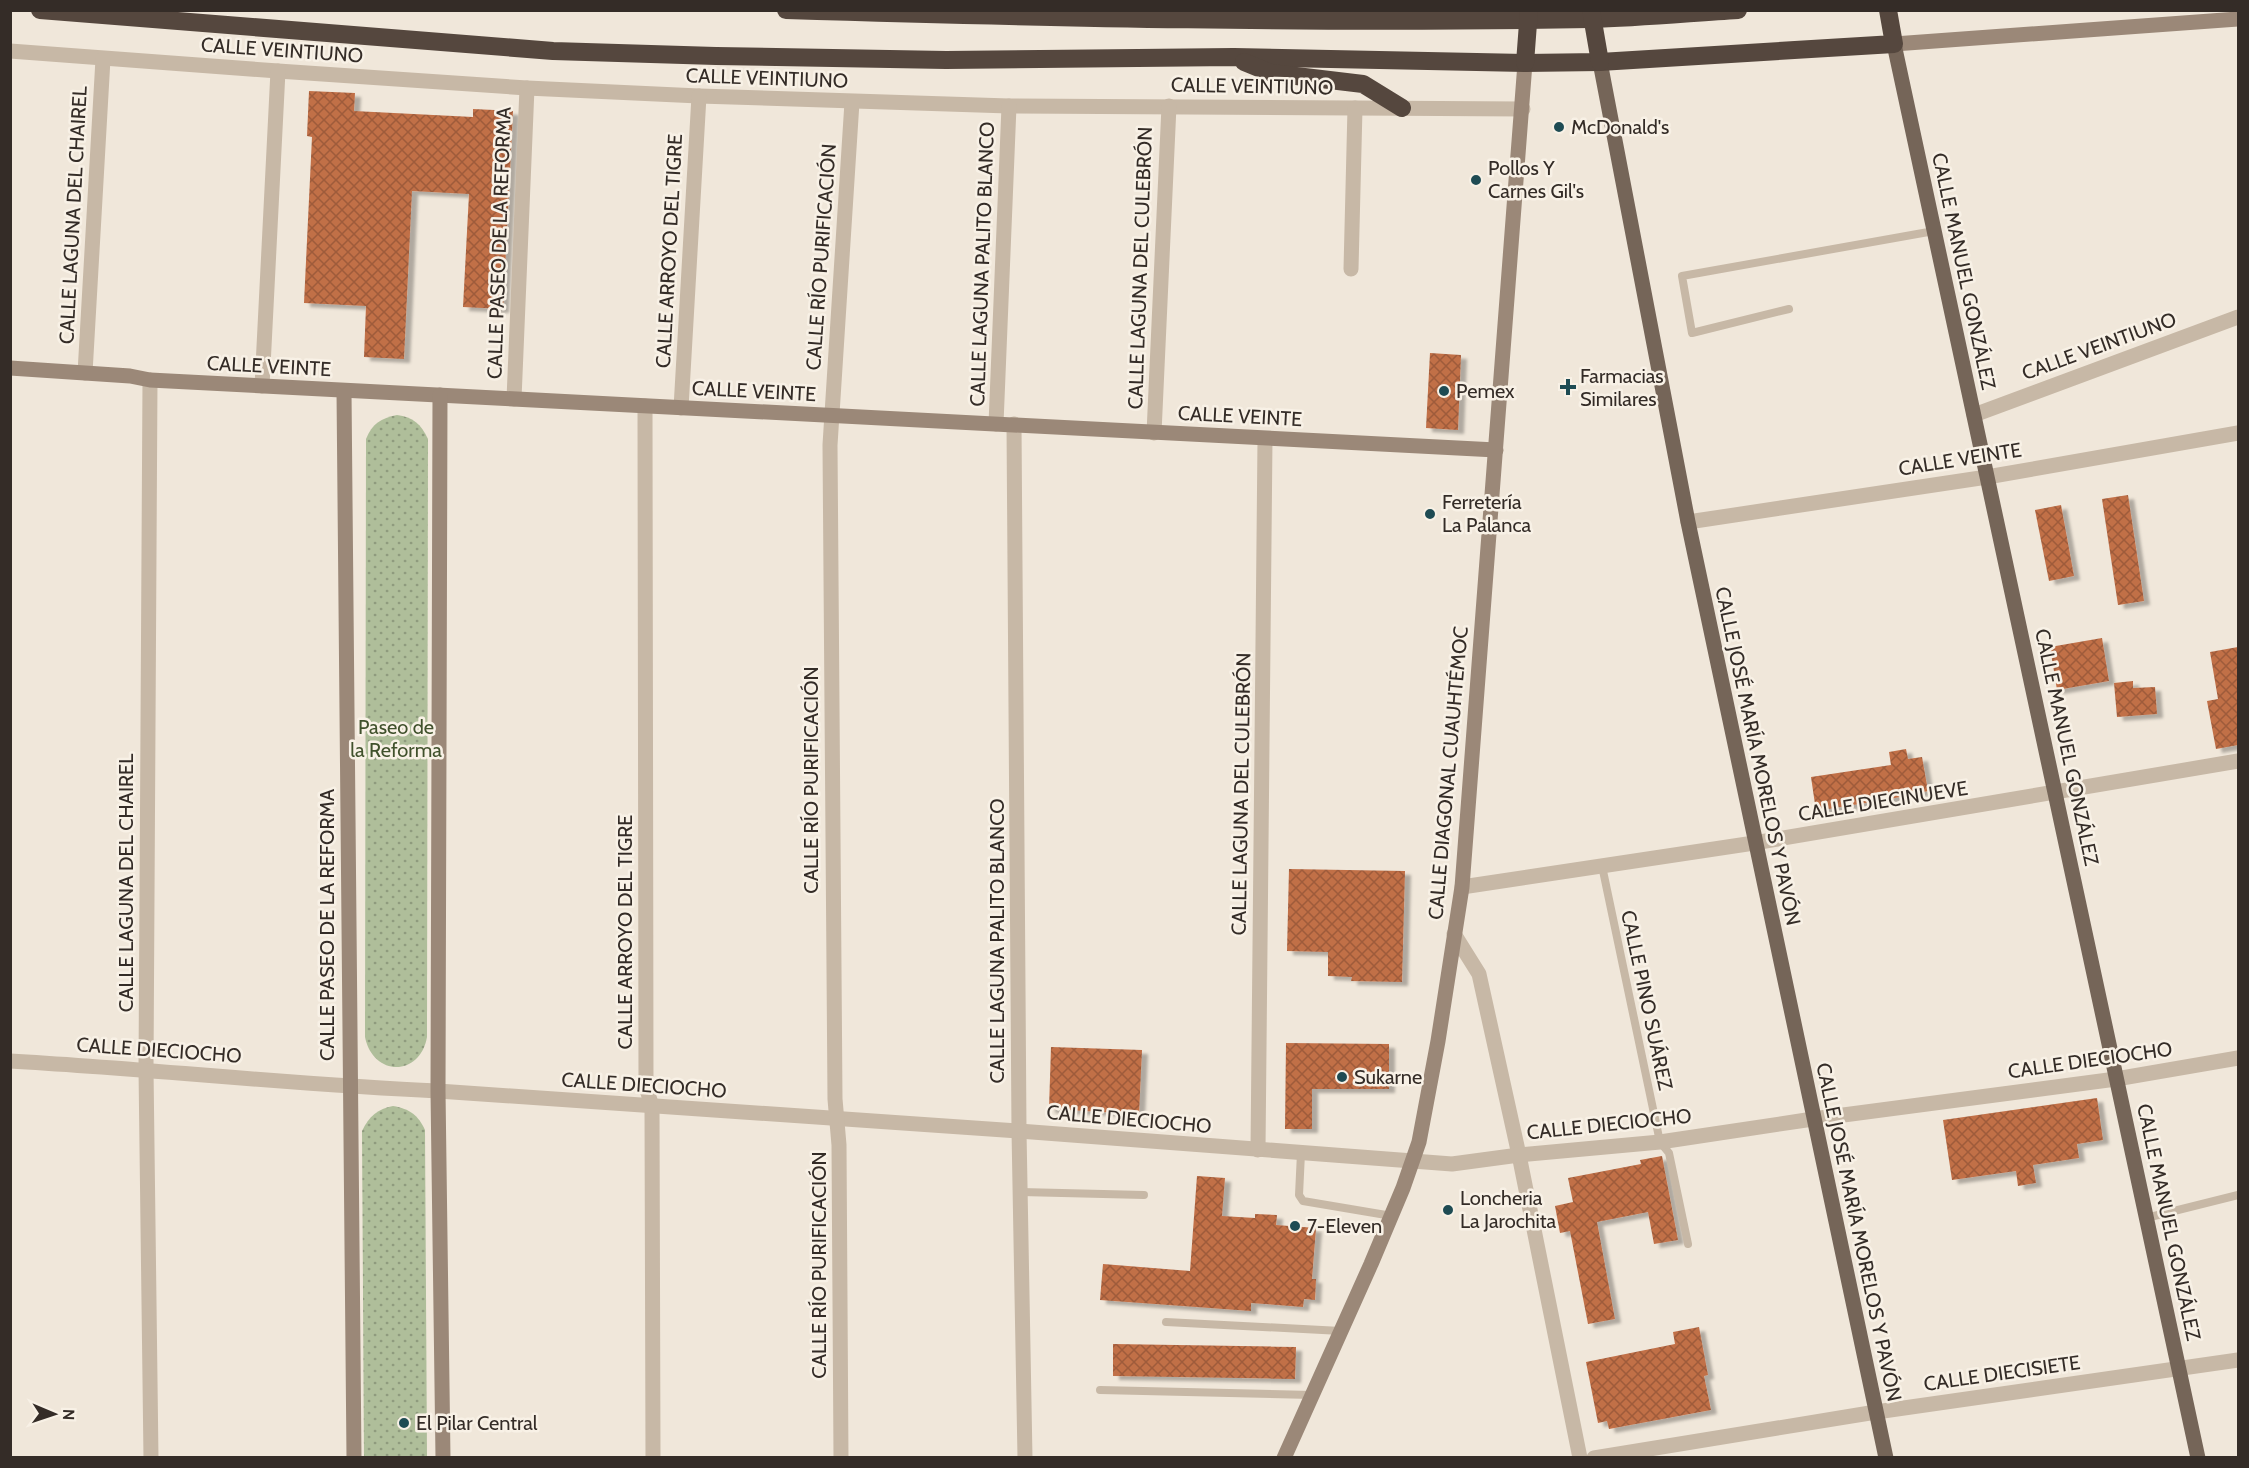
<svg xmlns="http://www.w3.org/2000/svg" width="2249" height="1468" viewBox="0 0 2249 1468" font-family="Cabin,sans-serif">
	<style>
		.grass { fill: url(#grass-dots) }
		.building { fill: url(#building-cross-hatch); filter: url(#shadow) }
		.lines { fill: none; stroke-linecap: round; stroke-linejoin: round }
		.lane { stroke: #c7b8a6; stroke-width: 8 }
		.street { stroke: #c7b8a6; stroke-width: 15 }
		.secondary { stroke: #9b8878; stroke-width: 15 }
		.primary { stroke: #756558; stroke-width: 15 }
		.highway { stroke: #55473e; stroke-width: 18 }
		.poi-dot { fill: #1e4b53; stroke: #f8f1e6; stroke-width: 2 }
		.labels { text-anchor: middle; dominant-baseline: central; stroke-width: 5; stroke-linejoin: round; paint-order: stroke }
		.street-label { font-size: 20px; fill: #342c27; stroke: #f8f1e6 }
		.poi-label { font-size: 20px; fill: #342c27; stroke: #f8f1e6; text-anchor: start }
		.park-label { font-size: 20px; fill: #40512c; stroke: #f8f1e6 }
	</style>
	<defs>
		<pattern id="grass-dots" width="8" height="8" patternUnits="userSpaceOnUse" patternTransform="scale(1.5)"><rect width="8" height="8" fill="#afbe9a"/><path d="M2 2h.1M6 6h.1" fill="none" stroke="#8f9b7e" stroke-width="1.8" stroke-linecap="round"/></pattern>
		<pattern id="building-cross-hatch" width="8" height="8" patternUnits="userSpaceOnUse" patternTransform="scale(1.5)"><rect width="8" height="8" fill="#c16f47"/><path d="M0 0l8 8M0 8l8-8" fill="none" stroke="#9e5b3b"/></pattern>
		<filter id="shadow"><feDropShadow dx="6" dy="4" stdDeviation="1.5" flood-color="#0004"/></filter>
	</defs>
	<rect width="100%" height="100%" fill="#f0e7da"/>
	<g class="grass">
		<path d="M397,415C413,417 421,424 428,439L427,1037C420,1077 373,1077 365,1037L366,439C372,424 381,418 397,415Z"/>
		<path d="M393,1106C410,1109 418,1115 425,1130L427,1457H364L362,1131C369,1116 378,1109 393,1106Z"/>
	</g>
	<g class="building">
		<path d="M309,91L355,93L354,111L473,117V109L513,111L503,309L463,307L469,194L412,191L404,359L364,357L366,306L304,303L312,137L307,136Z"/>
		<path d="M1430,353L1461,355L1458,430L1426,428Z"/>
		<path d="M2128,495L2144,601L2118,605L2102,499Z"/>
		<path d="M2061,505L2074,576L2049,581L2035,510Z"/>
		<path d="M2102,638L2109,681L2057,690L2050,647Z"/>
		<path d="M2238,647V745L2216,749L2207,701L2218,699L2210,652Z"/>
		<path d="M2133,681V688L2155,687L2157,714L2117,717L2114,683Z"/>
		<path d="M1906,749L1908,759L1922,757L1928,791L1890,799L1816,811L1811,777L1891,765L1889,752Z"/>
		<path d="M1289,869L1405,871L1402,982L1351,981L1352,977L1328,976V952L1287,951Z"/>
		<path d="M1286,1043L1389,1044V1089H1312V1129H1285Z"/>
		<path d="M1051,1047L1142,1050L1139,1114L1049,1109Z"/>
		<path d="M2097,1098L2103,1140L2077,1144L2079,1158L2033,1165L2036,1183L2018,1186L2016,1171L1952,1180L1943,1120Z"/>
		<path d="M1662,1156L1678,1240L1654,1244L1648,1212L1597,1222L1615,1319L1588,1324L1570,1231L1560,1233L1555,1206L1573,1202L1568,1178L1641,1164L1640,1160Z"/>
		<path d="M1197,1176L1225,1178L1222,1216L1255,1218V1214L1277,1215L1276,1225L1316,1228L1312,1279H1316L1315,1300L1304,1299L1303,1307L1251,1303V1311L1100,1300L1103,1264L1190,1271Z"/>
		<path d="M1699,1327L1708,1375L1704,1376L1711,1410L1609,1429L1607,1421L1598,1423L1586,1362L1675,1344L1673,1332Z"/>
		<path d="M1113,1344L1296,1347L1295,1379L1113,1376Z"/>
	</g>
	<g class="lines">
		<g class="lane">
			<path d="M1789,309L1692,333L1682,276L1934,231"/>
			<path d="M1602,866L1660,1142L1669,1153L1688,1244"/>
			<path d="M1301,1153L1299,1195L1303,1201L1392,1216"/>
			<path d="M1021,1192L1144,1195"/>
			<path d="M2146,1218L2238,1195"/>
			<path d="M1166,1322L1341,1331"/>
			<path d="M1100,1390L1312,1395"/>
		</g>
		<g class="street">
			<path d="M10,51L278,71L527,88L699,96L1009,106L1523,109"/>
			<path d="M1351,269L1355,108"/>
			<path d="M85,373L103,59"/>
			<path d="M150,380L146,1069L151,1458"/>
			<path d="M262,386L278,71"/>
			<path d="M514,399L527,88"/>
			<path d="M645,406L646,1086L652,1107L653,1458"/>
			<path d="M681,408L699,96"/>
			<path d="M1974,415L2238,317"/>
			<path d="M996,424L1009,106"/>
			<path d="M1014,424L1019,1131L1025,1458"/>
			<path d="M1154,433L1169,106"/>
			<path d="M1688,522L1987,477L2238,433"/>
			<path d="M1462,887L1754,843L2238,761"/>
			<path d="M1454,934L1479,974L1519,1155L1580,1458"/>
			<path d="M10,1061C153,1069 295,1085 438,1091L1019,1131L1452,1164L1519,1155L1660,1142L1813,1119L2116,1079L2238,1058"/>
			<path d="M1258,1150L1265,439"/>
			<path d="M841,1458L839,1145L835,1099L830,445L852,102"/>
			<path d="M1594,1458L1876,1412L2238,1360"/>
		</g>
		<g class="secondary">
			<path d="M1894,44L2238,19"/>
			<path d="M10,368L130,376L150,380L1496,450"/>
			<path d="M344,391L354,1458"/>
			<path d="M440,395L438,1091L443,1458"/>
			<path d="M1284,1458L1371,1264L1403,1188L1419,1142L1438,1041L1462,887L1525,63"/>
		</g>
		<g class="primary">
			<path d="M1894,44L2198,1458"/>
			<path d="M1600,62L1688,522L1886,1458"/>
		</g>
		<g class="highway">
			<path d="M40,10L553,51L716,56L946,60L1234,57L1525,63L1600,62L1894,44L1888,10"/>
			<path d="M786,10C1054,18 1322,24 1590,19C1639,18 1689,13 1738,10"/>
			<path d="M1591,10L1600,62"/>
			<path d="M1244,62L1271,73L1363,84L1402,108"/>
			<path d="M1525,63L1529,10"/>
		</g>
	</g>
	<g class="poi-dot">
		<circle cx="1559" cy="127" r="6"/>
		<circle cx="1476" cy="180" r="6"/>
		<path d="M1565 378h6v6h6v6h-6v6h-6v-6h-6v-6h6z"/>
		<circle cx="1444" cy="391" r="6"/>
		<circle cx="1430" cy="514" r="6"/>
		<circle cx="1342" cy="1077" r="6"/>
		<circle cx="1448" cy="1210" r="6"/>
		<circle cx="1295" cy="1226" r="6"/>
		<circle cx="404" cy="1423" r="6"/>
	</g>
	<g class="labels">
		<g class="street-label">
			<text transform="translate(282 50) rotate(4)">CALLE VEINTIUNO</text>
			<text transform="translate(767 78) rotate(2)">CALLE VEINTIUNO</text>
			<text transform="translate(1252 86) rotate(1)">CALLE VEINTIUNO</text>
			<text transform="translate(73 215) rotate(-87)">CALLE LAGUNA DEL CHAIREL</text>
			<text transform="translate(499 243) rotate(-88)">CALLE PASEO DE LA REFORMA</text>
			<text transform="translate(669 251) rotate(-87)">CALLE ARROYO DEL TIGRE</text>
			<text transform="translate(821 257) rotate(-86)">CALLE RÍO PURIFICACIÓN</text>
			<text transform="translate(982 264) rotate(-88)">CALLE LAGUNA PALITO BLANCO</text>
			<text transform="translate(1140 268) rotate(-88)">CALLE LAGUNA DEL CULEBRÓN</text>
			<text transform="translate(1964 271) rotate(78)">CALLE MANUEL GONZÁLEZ</text>
			<text transform="translate(2099 346) rotate(-20)">CALLE VEINTIUNO</text>
			<text transform="translate(269 366) rotate(3)">CALLE VEINTE</text>
			<text transform="translate(754 391) rotate(3)">CALLE VEINTE</text>
			<text transform="translate(1240 416) rotate(3)">CALLE VEINTE</text>
			<text transform="translate(1960 459) rotate(-9)">CALLE VEINTE</text>
			<text transform="translate(2067 747) rotate(78)">CALLE MANUEL GONZÁLEZ</text>
			<text transform="translate(1758 756) rotate(78)">CALLE JOSÉ MARÍA MORELOS Y PAVÓN</text>
			<text transform="translate(1448 773) rotate(-85)">CALLE DIAGONAL CUAUHTÉMOC</text>
			<text transform="translate(811 780) rotate(-90)">CALLE RÍO PURIFICACIÓN</text>
			<text transform="translate(1241 794) rotate(-89)">CALLE LAGUNA DEL CULEBRÓN</text>
			<text transform="translate(1883 801) rotate(-9)">CALLE DIECINUEVE</text>
			<text transform="translate(126 883) rotate(-90)">CALLE LAGUNA DEL CHAIREL</text>
			<text transform="translate(327 925) rotate(-90)">CALLE PASEO DE LA REFORMA</text>
			<text transform="translate(625 932) rotate(-90)">CALLE ARROYO DEL TIGRE</text>
			<text transform="translate(997 941) rotate(-90)">CALLE LAGUNA PALITO BLANCO</text>
			<text transform="translate(1647 1000) rotate(78)">CALLE PINO SUÁREZ</text>
			<text transform="translate(159 1050) rotate(4)">CALLE DIECIOCHO</text>
			<text transform="translate(2090 1060) rotate(-8)">CALLE DIECIOCHO</text>
			<text transform="translate(644 1085) rotate(4)">CALLE DIECIOCHO</text>
			<text transform="translate(1129 1119) rotate(5)">CALLE DIECIOCHO</text>
			<text transform="translate(1609 1124) rotate(-6)">CALLE DIECIOCHO</text>
			<text transform="translate(2169 1222) rotate(78)">CALLE MANUEL GONZÁLEZ</text>
			<text transform="translate(1859 1232) rotate(78)">CALLE JOSÉ MARÍA MORELOS Y PAVÓN</text>
			<text transform="translate(819 1265) rotate(-90)">CALLE RÍO PURIFICACIÓN</text>
			<text transform="translate(2002 1373) rotate(-8)">CALLE DIECISIETE</text>
		</g>
		<g class="poi-label">
			<text x="1571" y="127">McDonald's</text>
			<text x="1488" y="168">Pollos Y<tspan x="1488" dy="23">Carnes Gil's</tspan></text>
			<text x="1580" y="376">Farmacias<tspan x="1580" dy="23">Similares</tspan></text>
			<text x="1456" y="391">Pemex</text>
			<text x="1442" y="502">Ferretería<tspan x="1442" dy="23">La Palanca</tspan></text>
			<text x="1354" y="1077">Sukarne</text>
			<text x="1460" y="1198">Loncheria<tspan x="1460" dy="23">La Jarochita</tspan></text>
			<text x="1307" y="1226">7-Eleven</text>
			<text x="416" y="1423">El Pilar Central</text>
		</g>
		<g class="park-label">
			<text x="396" y="727">Paseo de<tspan x="396" dy="23">la Reforma</tspan></text>
		</g>
	</g>
	<rect width="2249" height="1468" fill="none" stroke="#342c27" stroke-width="24"/>
	<g transform="translate(54 1414) rotate(92)" stroke="#f8f1e6" stroke-width="4.5" paint-order="stroke">
	<path d="M0-4.5L10 22L0 15L-10 22Z" fill="#342c27"/>
	<text y="-9" font-size="16" font-weight="bold" text-anchor="middle" fill="#342c27">N</text>
	</g>
</svg>
